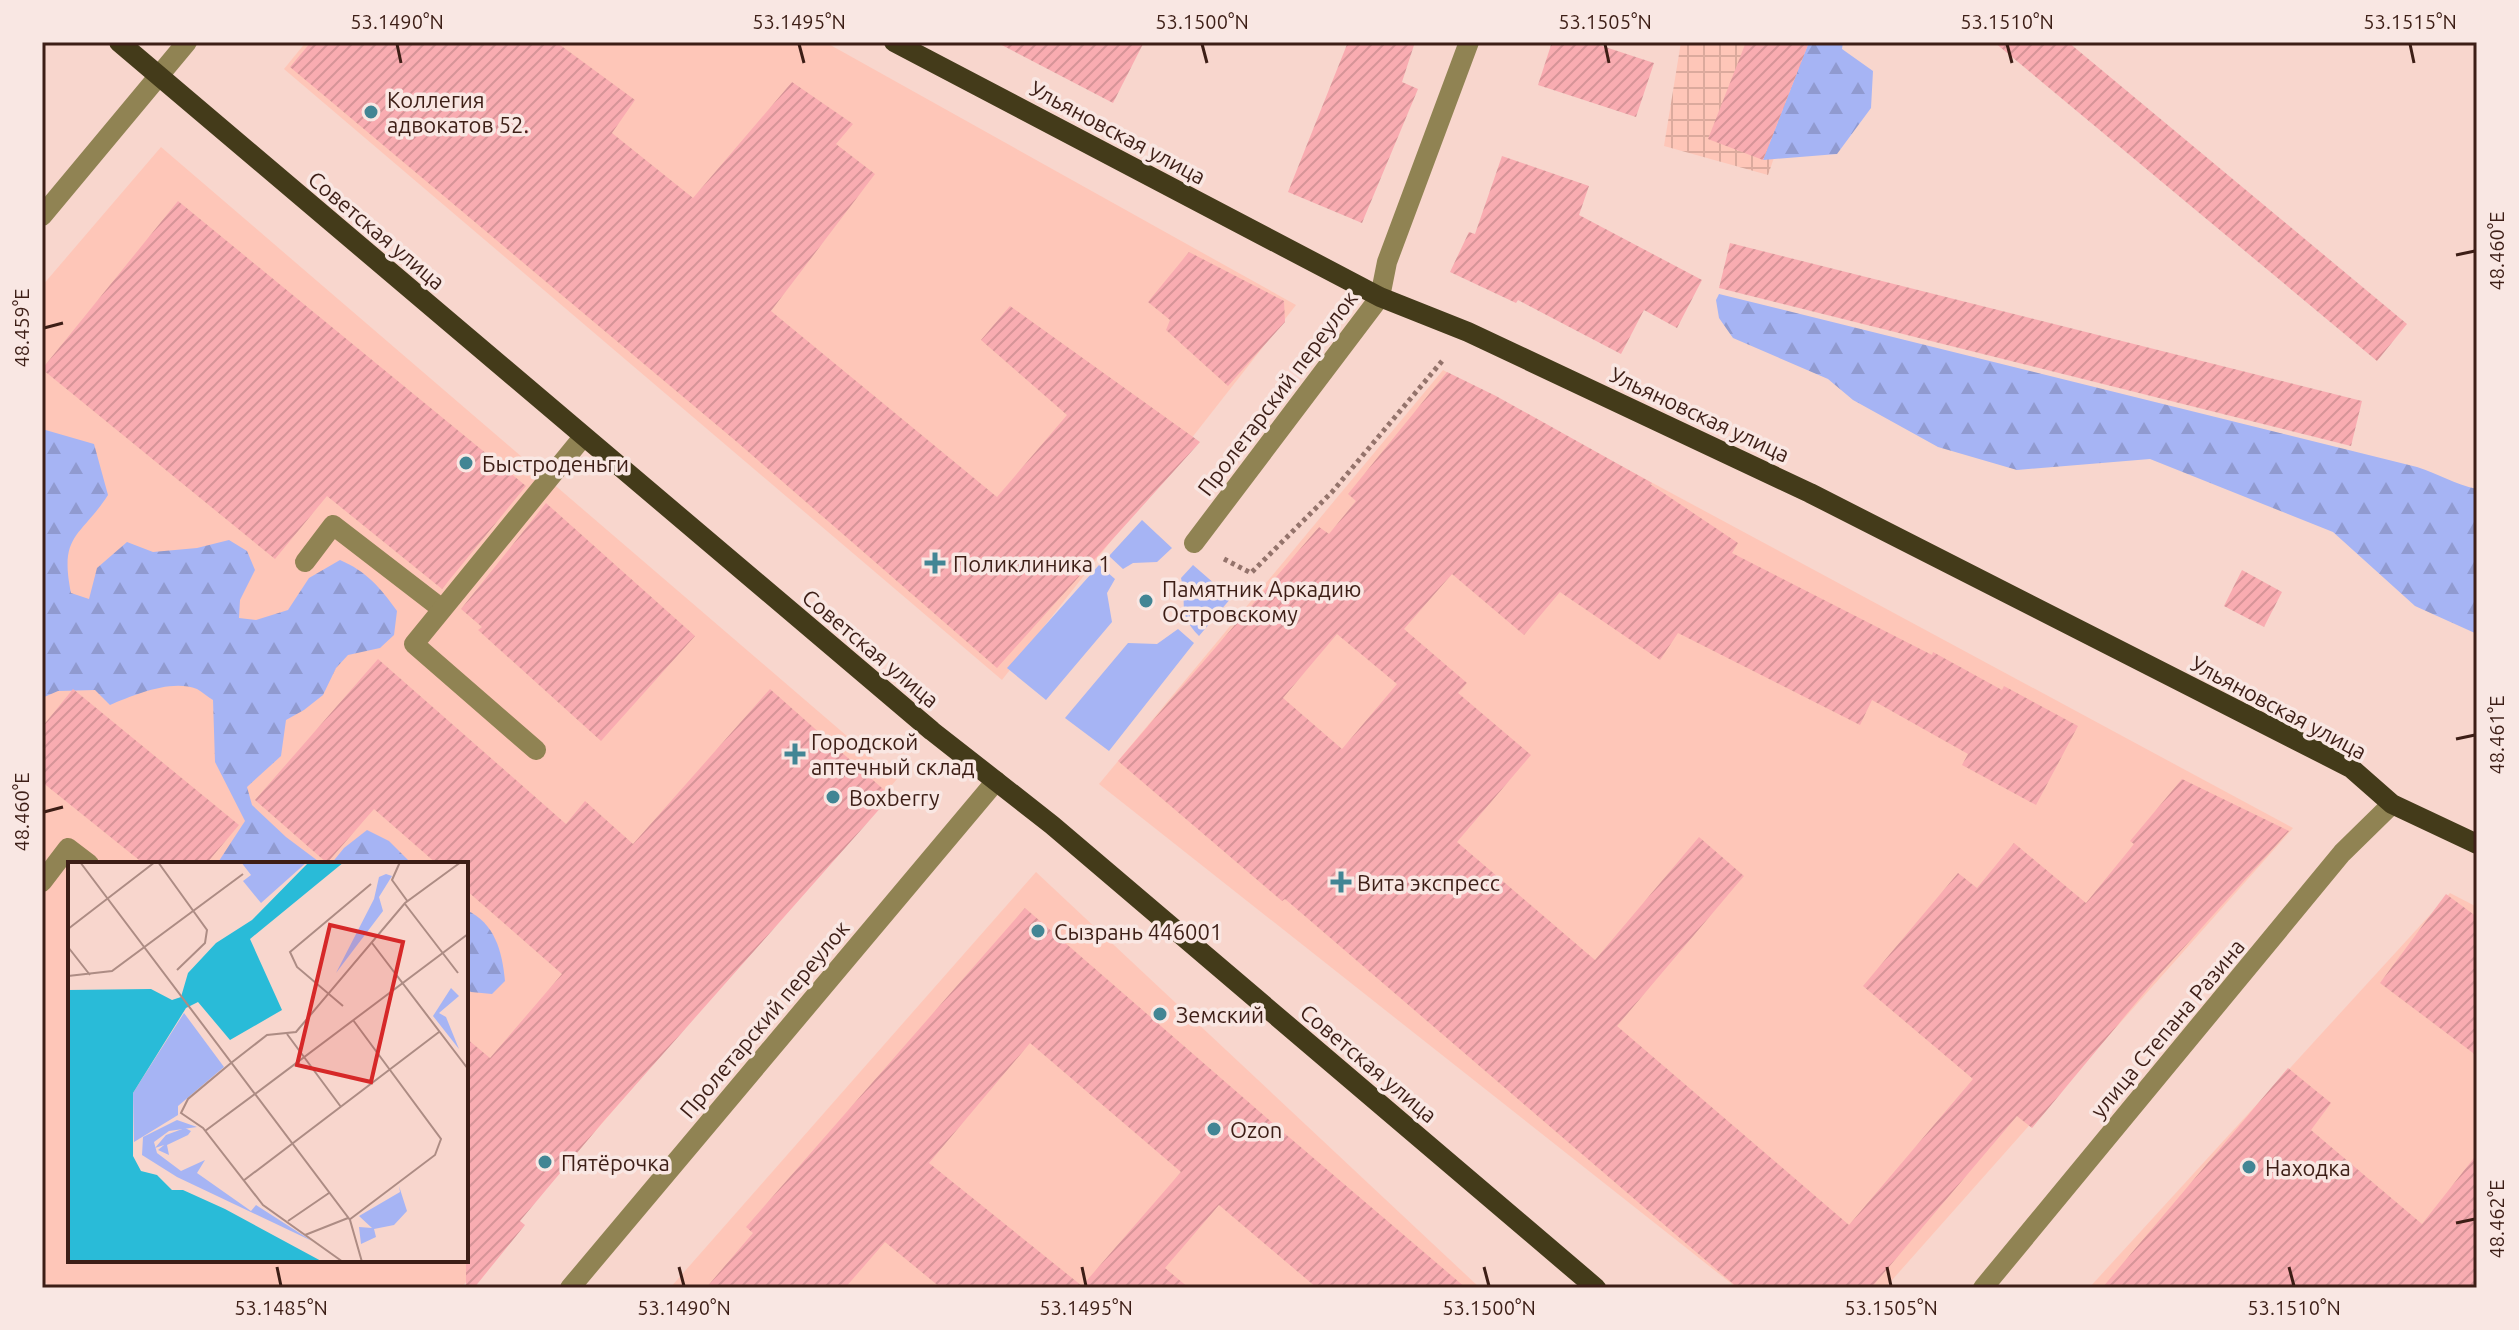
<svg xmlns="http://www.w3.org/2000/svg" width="2519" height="1330" viewBox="0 0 2519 1330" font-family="Ubuntu,sans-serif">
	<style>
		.built { fill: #fec6b8; fill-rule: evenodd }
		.industrial { fill: url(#industrial-grid) }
		.green { fill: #a6b4f4 }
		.forest { fill: url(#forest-firs) }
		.building { fill: url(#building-hatch); fill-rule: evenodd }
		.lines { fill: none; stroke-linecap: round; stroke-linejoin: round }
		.path { stroke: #94736b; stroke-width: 5; stroke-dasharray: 4 4; stroke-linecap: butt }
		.minor { stroke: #908353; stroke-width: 20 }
		.major { stroke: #443b1a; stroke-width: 20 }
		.ticks { fill: none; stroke: #3d1e16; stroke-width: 3 }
		.poi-dot { fill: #428594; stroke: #f9e7e3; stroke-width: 3 }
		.labels { text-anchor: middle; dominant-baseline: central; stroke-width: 7; stroke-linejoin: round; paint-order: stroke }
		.poi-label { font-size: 22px; fill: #3d1e16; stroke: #f9e7e3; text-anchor: start }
		.street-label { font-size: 22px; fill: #3d1e16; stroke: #f9e7e3 }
		.inset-road { fill: none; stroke: #ad8c84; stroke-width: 2 }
		.view { fill: #d62828; fill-opacity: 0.15; stroke: #d62828; stroke-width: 4 }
		.inset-edge { fill: none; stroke: #3d1e16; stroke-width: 4 }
		.neatline { fill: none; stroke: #3d1e16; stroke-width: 3 }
		.ticks-label { font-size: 20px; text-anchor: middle; fill: #3d1e16 }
	</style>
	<defs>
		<pattern id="industrial-grid" width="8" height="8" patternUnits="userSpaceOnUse" patternTransform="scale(2)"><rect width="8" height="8" fill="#fec6b8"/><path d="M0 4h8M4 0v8" fill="none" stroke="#dbaa9d"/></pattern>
		<pattern id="forest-firs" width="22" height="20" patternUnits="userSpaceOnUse" patternTransform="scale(2)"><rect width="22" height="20" fill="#a6b4f4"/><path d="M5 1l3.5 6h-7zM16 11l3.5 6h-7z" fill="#909ad0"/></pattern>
		<pattern id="building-hatch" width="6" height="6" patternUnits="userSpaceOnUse" patternTransform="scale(2)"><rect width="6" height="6" fill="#f9acb1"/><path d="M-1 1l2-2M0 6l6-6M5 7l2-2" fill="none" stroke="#d69498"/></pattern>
	</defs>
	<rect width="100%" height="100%" fill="#f8d6cd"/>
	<g class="built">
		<path d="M306,42H825L1296,305L1002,680L284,69Z"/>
		<path d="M161,147L897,779L461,1288H52L42,1280V286ZM70,864H466V1260H70Z"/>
		<path d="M1443,370L2293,828L1885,1288H1737L1099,784Z"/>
		<path d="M1036,872L1480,1288H670Z"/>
		<path d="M2450,893L2477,907V1288H2089Z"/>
	</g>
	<path class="industrial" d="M1681,42H1814L1768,175L1664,146Z"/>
	<g class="green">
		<path d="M1142,520L1172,548L1157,562L1133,563L1123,569L1109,556Z"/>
		<path d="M1099,565L1115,579L1107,593L1112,622L1046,700L1007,668Z"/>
		<path d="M1193,565L1231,598L1199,636C1176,612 1188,608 1181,578Z"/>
		<path d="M1178,629L1194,643L1109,751L1065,718L1128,643L1157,644Z"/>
	</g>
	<g class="forest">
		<path d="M1809,42H1843L1842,49L1873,71L1871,108L1837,154L1763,160Z"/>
		<path d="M1719,294L2417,467C2439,474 2454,484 2477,489V634L2415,606L2333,532L2150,459L2017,470L1938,447L1853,400L1828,379L1733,338L1719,318L1716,300Z"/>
		<path d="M42,429L94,444L108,495C80,538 59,534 71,593L89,599L97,568L127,542L153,552L197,548L229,540L247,551L255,570L240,600L239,618L256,620L288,610L309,578L340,560C366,571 381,588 397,611L394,635L380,648L348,655L336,668L323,695L304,710L286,720L281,756L247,787L252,805L286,837L322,864H217L245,821L215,762L213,700C208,697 202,692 197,689C171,679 134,695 110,705L95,690L58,691L42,698Z"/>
		<path d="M367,830L389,841L412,864H331L344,848Z"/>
		<path d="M466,910C495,923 502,951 505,981L492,994L471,992L466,989Z"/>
	</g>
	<g class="building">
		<path d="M311,42H556L635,100L612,133L693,198L792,82L853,124L836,144L875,174L771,311L997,497L1067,415L981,340L1010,306L1200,442L997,668L737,442L290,67Z"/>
		<path d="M996,42H1144L1113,103Z"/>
		<path d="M1348,42H1415L1402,82L1418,89L1362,223L1288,192Z"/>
		<path d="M1552,42H1590L1654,63L1636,117L1538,85Z"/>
		<path d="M1746,42H1809L1763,160L1708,139Z"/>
		<path d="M1994,42H2068L2407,324L2377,361Z"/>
		<path d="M1502,156L1589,186L1579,215L1702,280L1677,328L1644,310L1621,354L1518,300L1516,303L1450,272L1469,232L1475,234Z"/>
		<path d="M178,201L526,486L442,589L327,496L275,559L42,369Z"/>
		<path d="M1730,243L2362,401L2351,446L1719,288Z"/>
		<path d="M1189,252L1284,301L1285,322L1228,386L1166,330L1170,320L1148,302Z"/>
		<path d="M1447,372L1496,396L1652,483L1650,484L1738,543L1732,553L1932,655L1933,652L2002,690L2004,686L2078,726L2036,805L1962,765L1968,754L1872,700L1860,725L1678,633L1660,660L1560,592L1524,635L1452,574L1404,629L1467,683L1458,693L1531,755L1457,842L1595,960L1699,837L1744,876L1617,1026L1849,1225L1973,1079L1863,986L1958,873L1977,888L2014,843L2086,903L2134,844L2130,841L2182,779L2289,831L2160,974L2032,1128L2017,1116L1871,1288H1738L1285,899L1282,901L1118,761L1319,527L1329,534L1356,501L1348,494ZM1337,634L1397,684L1342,749L1283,698Z"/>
		<path d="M546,503L695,636L601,741L478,630L482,627L461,609Z"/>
		<path d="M2242,570L2282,592L2264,627L2224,606Z"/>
		<path d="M378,659L566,824L585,801L633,844L770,689L891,796L602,1123L520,1221L525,1225L474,1288H466V1038L490,1058L562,974L466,890V864H437L374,809L327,863L255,800Z"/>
		<path d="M73,689L239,825L206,864H144L42,782V727Z"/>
		<path d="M2446,894L2477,917V1056L2380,983Z"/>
		<path d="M1025,908L1283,1132L1466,1288H1317L1219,1205L1165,1268L1189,1288H941L885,1242L845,1288H706L753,1233L746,1227ZM1030,1043L1181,1172L1082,1286L929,1163Z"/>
		<path d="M2288,1068L2331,1103L2311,1130L2422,1224L2477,1154V1288H2102Z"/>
	</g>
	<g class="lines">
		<path class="path" d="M1224,559L1251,573L1332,492L1443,360"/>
		<g class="minor">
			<path d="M42,216L187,42"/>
			<path d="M1194,543L1380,297L1387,262L1469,42"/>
			<path d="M305,562L333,525L442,609"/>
			<path d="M536,750L414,644L583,437"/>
			<path d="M42,882L68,848L89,864"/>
			<path d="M570,1288L996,781"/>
			<path d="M1983,1288L2342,853L2392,804"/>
		</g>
		<g class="major">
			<path d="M119,42L932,731L1052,825L1596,1288"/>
			<path d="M894,42L1380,297L1468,332L1810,493L2351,768L2392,804L2477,844"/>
		</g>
	</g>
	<path class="ticks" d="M397,44L401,63M799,44L804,63M1202,44L1207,63M1605,44L1609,63M2007,44L2012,63M2410,44L2414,63M2456,255L2475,251M44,328L63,323M2456,739L2475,735M44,812L63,807M2456,1223L2475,1219M277,1267L281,1286M679,1267L684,1286M1082,1267L1086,1286M1484,1267L1489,1286M1887,1267L1891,1286M2289,1267L2294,1286"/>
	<g class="poi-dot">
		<circle cx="371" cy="112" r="8"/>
		<circle cx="466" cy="463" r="8"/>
		<path d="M931 551h8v8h8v8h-8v8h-8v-8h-8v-8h8z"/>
		<circle cx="1146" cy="601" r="8"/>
		<path d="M791 742h8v8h8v8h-8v8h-8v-8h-8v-8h8z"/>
		<circle cx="833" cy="797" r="8"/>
		<path d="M1337 870h8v8h8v8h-8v8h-8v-8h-8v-8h8z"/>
		<circle cx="1038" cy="931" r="8"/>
		<circle cx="1160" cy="1014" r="8"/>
		<circle cx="1214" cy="1129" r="8"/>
		<circle cx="545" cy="1162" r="8"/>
		<circle cx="2249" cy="1167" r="8"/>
	</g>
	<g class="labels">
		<g class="poi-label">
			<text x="387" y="99">Коллегия<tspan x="387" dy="25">адвокатов 52.</tspan></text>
			<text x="482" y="463">Быстроденьги</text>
			<text x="953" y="563">Поликлиника 1</text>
			<text x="1162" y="588">Памятник Аркадию<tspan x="1162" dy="25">Островскому</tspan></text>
			<text x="811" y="741">Городской<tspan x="811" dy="25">аптечный склад</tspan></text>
			<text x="849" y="797">Boxberry</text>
			<text x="1357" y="882">Вита экспресс</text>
			<text x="1054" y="931">Сызрань 446001</text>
			<text x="1176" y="1014">Земский</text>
			<text x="1230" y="1129">Ozon</text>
			<text x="561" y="1162">Пятёрочка</text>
			<text x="2265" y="1167">Находка</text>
		</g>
		<g class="street-label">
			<text transform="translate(1118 132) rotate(28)">Ульяновская улица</text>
			<text transform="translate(377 230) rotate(40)">Советская улица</text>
			<text transform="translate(1277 393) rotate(-53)">Пролетарский переулок</text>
			<text transform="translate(1700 414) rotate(25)">Ульяновская улица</text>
			<text transform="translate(871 648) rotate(40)">Советская улица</text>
			<text transform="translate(2279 707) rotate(28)">Ульяновская улица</text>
			<text transform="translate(764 1019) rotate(-50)">Пролетарский переулок</text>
			<text transform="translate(2167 1028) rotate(-50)">улица Степана Разина</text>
			<text transform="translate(1369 1063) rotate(40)">Советская улица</text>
		</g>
	</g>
	<g transform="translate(68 862)">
		<rect width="400" height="400" fill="#f8d6cd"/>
		<path d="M173,0H239L193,41L175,19L183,13ZM383,126L391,134L371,151L378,155L391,187L365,154ZM109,258L129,265L101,269L86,280L89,291L113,309L137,298L129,311L183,349L188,343L244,379L109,315L74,293L75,275ZM331,324L339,349L326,363L306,367L308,375L293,382L291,365L304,366L291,354L332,330Z" fill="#a6b4f4"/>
		<path d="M318,12L324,14L311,35L315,49L268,111L306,37L311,15ZM117,266L123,269L120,273L99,283L101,293L90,288L96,283L87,286L98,273Z" fill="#a6b4f4"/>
		<path d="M116,151L156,205L110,244V253L66,280L65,231Z" fill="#a6b4f4"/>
		<path d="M241,0H276L182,77L214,148L162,178L130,140L118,146L65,231V294L73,309L89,313L104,328H115L157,347L255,400H0V128L83,127L104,138L113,135L120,111L148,81L184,58Z" fill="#29bbd8"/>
		<path class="inset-road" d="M12,0L187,232L400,72M90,0L139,68L137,81L109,108M332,0L324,18L340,40M337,42L390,111M0,67L87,0M304,81L400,207M0,85L22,113M0,114L44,109L175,12M275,144L229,105L222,90L303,22M219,172L273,245M163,201L120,237L113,251L135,266L195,343L275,400M163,201L199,173L228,170L337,41L393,0M137,269L187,232L282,358L294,400M175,319L371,170M281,358L367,293L373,277L285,158M220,359L261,331M237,373L280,356"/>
		<path class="view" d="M262,63L335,80L303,220L229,203Z"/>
		<rect width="400" height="400" class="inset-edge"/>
	</g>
	<rect width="2519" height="1330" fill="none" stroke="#f9e7e3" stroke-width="88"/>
	<rect x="44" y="44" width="2431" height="1242" class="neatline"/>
	<g class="ticks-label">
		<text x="397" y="29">53.1490°N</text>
		<text x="799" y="29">53.1495°N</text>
		<text x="1202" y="29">53.1500°N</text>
		<text x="1605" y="29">53.1505°N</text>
		<text x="2007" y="29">53.1510°N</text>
		<text x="2410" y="29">53.1515°N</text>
		<text transform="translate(2497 251) rotate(-90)" y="7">48.460°E</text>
		<text transform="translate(22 328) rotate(-90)" y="7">48.459°E</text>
		<text transform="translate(2497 735) rotate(-90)" y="7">48.461°E</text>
		<text transform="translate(22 812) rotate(-90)" y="7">48.460°E</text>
		<text transform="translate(2497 1219) rotate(-90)" y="7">48.462°E</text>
		<text x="281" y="1315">53.1485°N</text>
		<text x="684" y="1315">53.1490°N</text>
		<text x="1086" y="1315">53.1495°N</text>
		<text x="1489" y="1315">53.1500°N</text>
		<text x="1891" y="1315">53.1505°N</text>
		<text x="2294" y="1315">53.1510°N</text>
	</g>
</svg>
